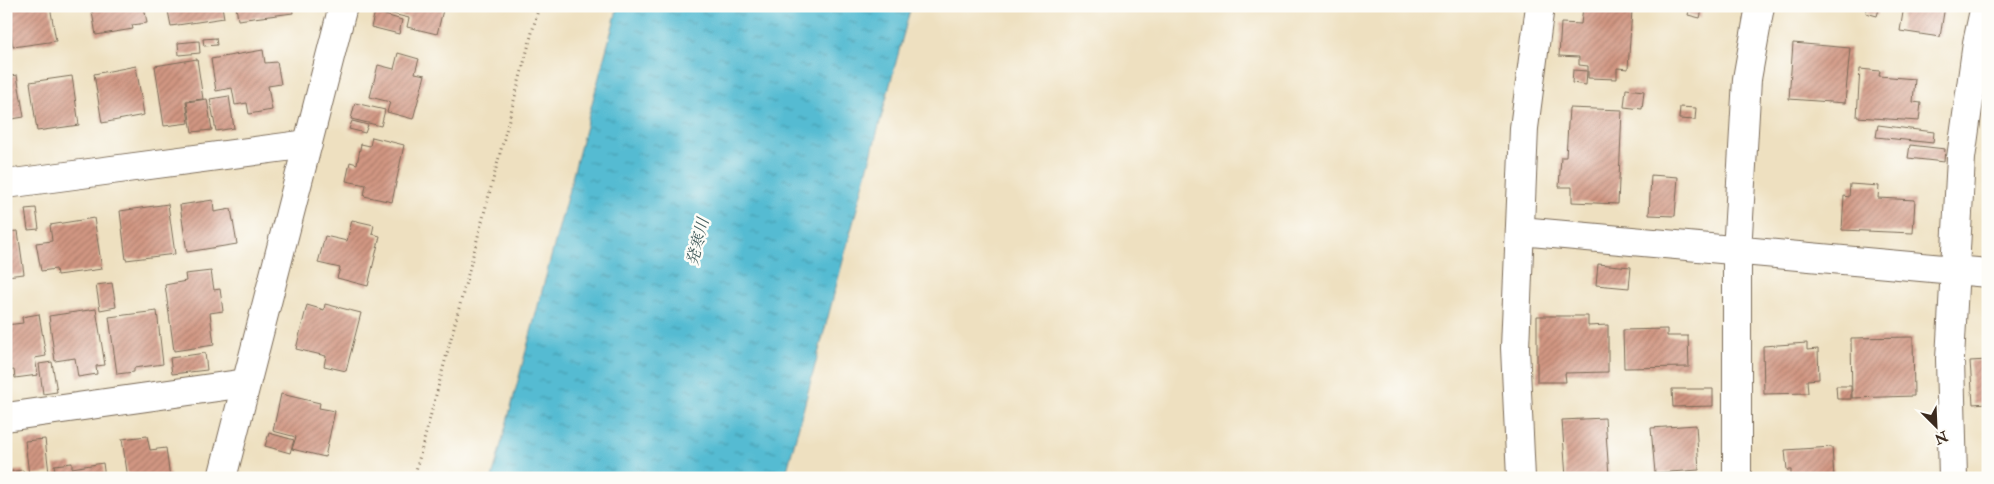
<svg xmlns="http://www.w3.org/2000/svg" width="1994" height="484" viewBox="0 0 1994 484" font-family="'IM FELL Double Pica','Noto Serif JP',serif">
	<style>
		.water { fill: url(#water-ripples); stroke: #487278 }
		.building { fill: url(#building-hatch) }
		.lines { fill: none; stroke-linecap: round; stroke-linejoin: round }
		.street-casing { stroke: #7a6a57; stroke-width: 30 }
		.path { stroke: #7a6a57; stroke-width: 3; stroke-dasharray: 1 4; stroke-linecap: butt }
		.street { stroke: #fff; stroke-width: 28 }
		.labels { text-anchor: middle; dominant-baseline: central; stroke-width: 5; stroke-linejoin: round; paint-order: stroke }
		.water-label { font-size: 16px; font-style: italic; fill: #445d5d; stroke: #fdfcf7 }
	</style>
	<defs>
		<pattern id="water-ripples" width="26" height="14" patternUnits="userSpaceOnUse" patternTransform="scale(1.25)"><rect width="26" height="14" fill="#54bbd2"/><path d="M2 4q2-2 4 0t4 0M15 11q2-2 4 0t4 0" fill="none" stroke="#4798aa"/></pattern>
		<pattern id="building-hatch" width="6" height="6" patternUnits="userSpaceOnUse" patternTransform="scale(1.25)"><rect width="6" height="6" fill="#d19682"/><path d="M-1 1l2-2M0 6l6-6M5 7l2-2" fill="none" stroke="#ab7b6a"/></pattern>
	</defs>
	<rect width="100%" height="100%" fill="#fdfcf7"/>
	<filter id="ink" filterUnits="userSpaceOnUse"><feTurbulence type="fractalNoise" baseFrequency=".02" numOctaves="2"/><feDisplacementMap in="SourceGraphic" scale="10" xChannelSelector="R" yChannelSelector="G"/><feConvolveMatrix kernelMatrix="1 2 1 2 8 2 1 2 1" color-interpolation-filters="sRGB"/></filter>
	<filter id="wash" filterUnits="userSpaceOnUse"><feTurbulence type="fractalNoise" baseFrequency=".0096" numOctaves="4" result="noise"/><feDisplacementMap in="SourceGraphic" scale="20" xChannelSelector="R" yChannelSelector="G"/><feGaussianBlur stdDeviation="1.12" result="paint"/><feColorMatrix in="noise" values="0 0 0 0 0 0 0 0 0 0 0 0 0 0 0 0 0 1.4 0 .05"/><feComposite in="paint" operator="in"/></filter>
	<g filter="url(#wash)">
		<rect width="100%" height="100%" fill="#eee0c0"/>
		<path class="water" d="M618,6H911L785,478H492Z"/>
		<g id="blocks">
			<g class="building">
				<path d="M24,6H50L56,41L13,47L7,9Z"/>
				<path d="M91,6H144L147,23L132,25L133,29L96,35Z"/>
				<path d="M167,6H222L224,18L171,26Z"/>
				<path d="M236,6H292L293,13L238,20Z"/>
				<path d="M385,6H444L437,34L407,27L409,18L384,12Z"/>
				<path d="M1690,6H1703L1700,18L1688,15Z"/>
				<path d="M1868,6H1880L1877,16L1866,13Z"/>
				<path d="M1904,6H1945L1940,37L1900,31Z"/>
				<path d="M1583,7L1632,10L1628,69L1617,68V79L1588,78V66L1579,65V57L1559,56L1561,23L1581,24Z"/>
				<path d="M375,12L402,20L399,34L371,27Z"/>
				<path d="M216,38L217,45L204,46L203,39Z"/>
				<path d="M199,41L200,53L179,55L178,43Z"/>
				<path d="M1793,43L1850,48L1845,103L1789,99Z"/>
				<path d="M263,50L265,63L277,62L281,84L268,86L272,110L249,114L247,103L235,105L232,88L216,91L211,59Z"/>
				<path d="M398,53L419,59L415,73L425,75L413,119L387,112L390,102L370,97L378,65L394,69Z"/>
				<path d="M197,59L203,99L186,101L189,123L164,126L155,66Z"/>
				<path d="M136,66L144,115L102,123L94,74Z"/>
				<path d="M1860,69L1880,71L1879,76L1915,79L1913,102L1921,103L1919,121L1857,117Z"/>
				<path d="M1573,70L1587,71L1586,85L1572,83Z"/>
				<path d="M17,75L24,117L6,120V77Z"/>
				<path d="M72,76L79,125L37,131L30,82Z"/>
				<path d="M1626,89L1644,91L1642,109L1624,107Z"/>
				<path d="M229,96L234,128L216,131L210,99Z"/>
				<path d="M207,99L212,130L192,132L187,102Z"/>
				<path d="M355,103L385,110L381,126L351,119Z"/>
				<path d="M1680,107L1696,108L1695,120L1679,119Z"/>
				<path d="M1569,108L1622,110L1618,204L1572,202V187H1559L1561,157H1566Z"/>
				<path d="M352,121L368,125L365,133L349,129Z"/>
				<path d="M1878,125L1934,132L1933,143L1876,137Z"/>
				<path d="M372,137L404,145L392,202L364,196L366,185L346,181L350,162L357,164L361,144L370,146Z"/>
				<path d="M1910,145L1945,149L1944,162L1908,158Z"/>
				<path d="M1651,175L1678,177L1675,216L1649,215Z"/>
				<path d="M1850,184L1879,186L1878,198L1915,200L1913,233L1842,230L1844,196L1849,197Z"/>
				<path d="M213,200L214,212L231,209L237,244L187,252L180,205Z"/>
				<path d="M168,204L175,254L126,260L120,211Z"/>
				<path d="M36,208L39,229L28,230L25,209Z"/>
				<path d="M94,218L102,269L57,275L56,269L41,271L36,243L52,241L50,225Z"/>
				<path d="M352,220L374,225L372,234L380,236L368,286L337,278L340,268L318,263L325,236L347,241Z"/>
				<path d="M18,231L24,274L6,276V232Z"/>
				<path d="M1598,264L1631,267L1629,288L1596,285Z"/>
				<path d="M211,271L214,290L220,289L223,311L210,313L214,345L174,351L165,285L186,281L185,274Z"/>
				<path d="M112,283L116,307L100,310L96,285Z"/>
				<path d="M325,304L361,313L346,371L324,366L326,356L296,349L307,305L324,310Z"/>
				<path d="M96,309L105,365L96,366L97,374L78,377L75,358L55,361L49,316Z"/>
				<path d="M157,311L163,364L134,368V372L117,374L109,317Z"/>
				<path d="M39,314L46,356L35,358L38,375L15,378L14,370L6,371V325L23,323L22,317Z"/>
				<path d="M1537,316H1588V326L1608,325V372L1565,373L1566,382H1537Z"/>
				<path d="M1667,329V336H1688L1689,367L1624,368L1623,330Z"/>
				<path d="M1913,337L1914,396L1852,398L1851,338Z"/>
				<path d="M1807,343V350L1818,349L1819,379L1807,380L1808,393L1764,394L1763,346Z"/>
				<path d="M205,353L207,370L172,374L170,358Z"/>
				<path d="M1988,360V403L1973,404L1970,361Z"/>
				<path d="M52,362L57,392L43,394L39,364Z"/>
				<path d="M1836,386H1851V399H1837Z"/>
				<path d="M1672,389H1713V406L1673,407Z"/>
				<path d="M281,394L320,403L319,408L335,411L325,457L292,449L296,437L273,431Z"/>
				<path d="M1605,418L1609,476L1566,478L1562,420Z"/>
				<path d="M1696,425L1699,470L1655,473L1651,428Z"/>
				<path d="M269,433L294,440L290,453L265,446Z"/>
				<path d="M147,436L150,450L166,448L170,478H128L122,439Z"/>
				<path d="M45,439L49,473L29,475L25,441Z"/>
				<path d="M1832,447L1834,478H1791V470H1787L1785,450Z"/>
				<path d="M72,463V468L103,463L105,478H56L54,465Z"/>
				<path d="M23,470L24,478H6V472Z"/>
			</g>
		</g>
	</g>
	<g filter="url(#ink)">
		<use href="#blocks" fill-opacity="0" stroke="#7a6a57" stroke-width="1"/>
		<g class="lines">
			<g class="street-casing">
				<g id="street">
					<path d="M6,184L308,144"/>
					<path d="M1520,231L1988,273"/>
					<path d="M6,417L246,383"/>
					<path d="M222,478L343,6"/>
					<path d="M1521,478L1515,348L1524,128L1540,6"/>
					<path d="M1737,478V252L1747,79L1760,6"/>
					<path d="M1953,478L1950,359L1961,158L1977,43L1985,6"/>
				</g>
			</g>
			<path class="path" d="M414,478L539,6"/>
			<use href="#street" class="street"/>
		</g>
	</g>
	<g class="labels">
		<g class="water-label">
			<text transform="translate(698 242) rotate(-76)">発寒川</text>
		</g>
	</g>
	<rect width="1994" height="484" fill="none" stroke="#fdfcf7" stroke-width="25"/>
	<g transform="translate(1936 426) rotate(156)" stroke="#fdfcf7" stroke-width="4" paint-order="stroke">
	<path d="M0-4L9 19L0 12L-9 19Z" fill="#3b2a1e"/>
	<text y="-8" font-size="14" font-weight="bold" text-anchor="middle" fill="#3b2a1e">N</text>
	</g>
</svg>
